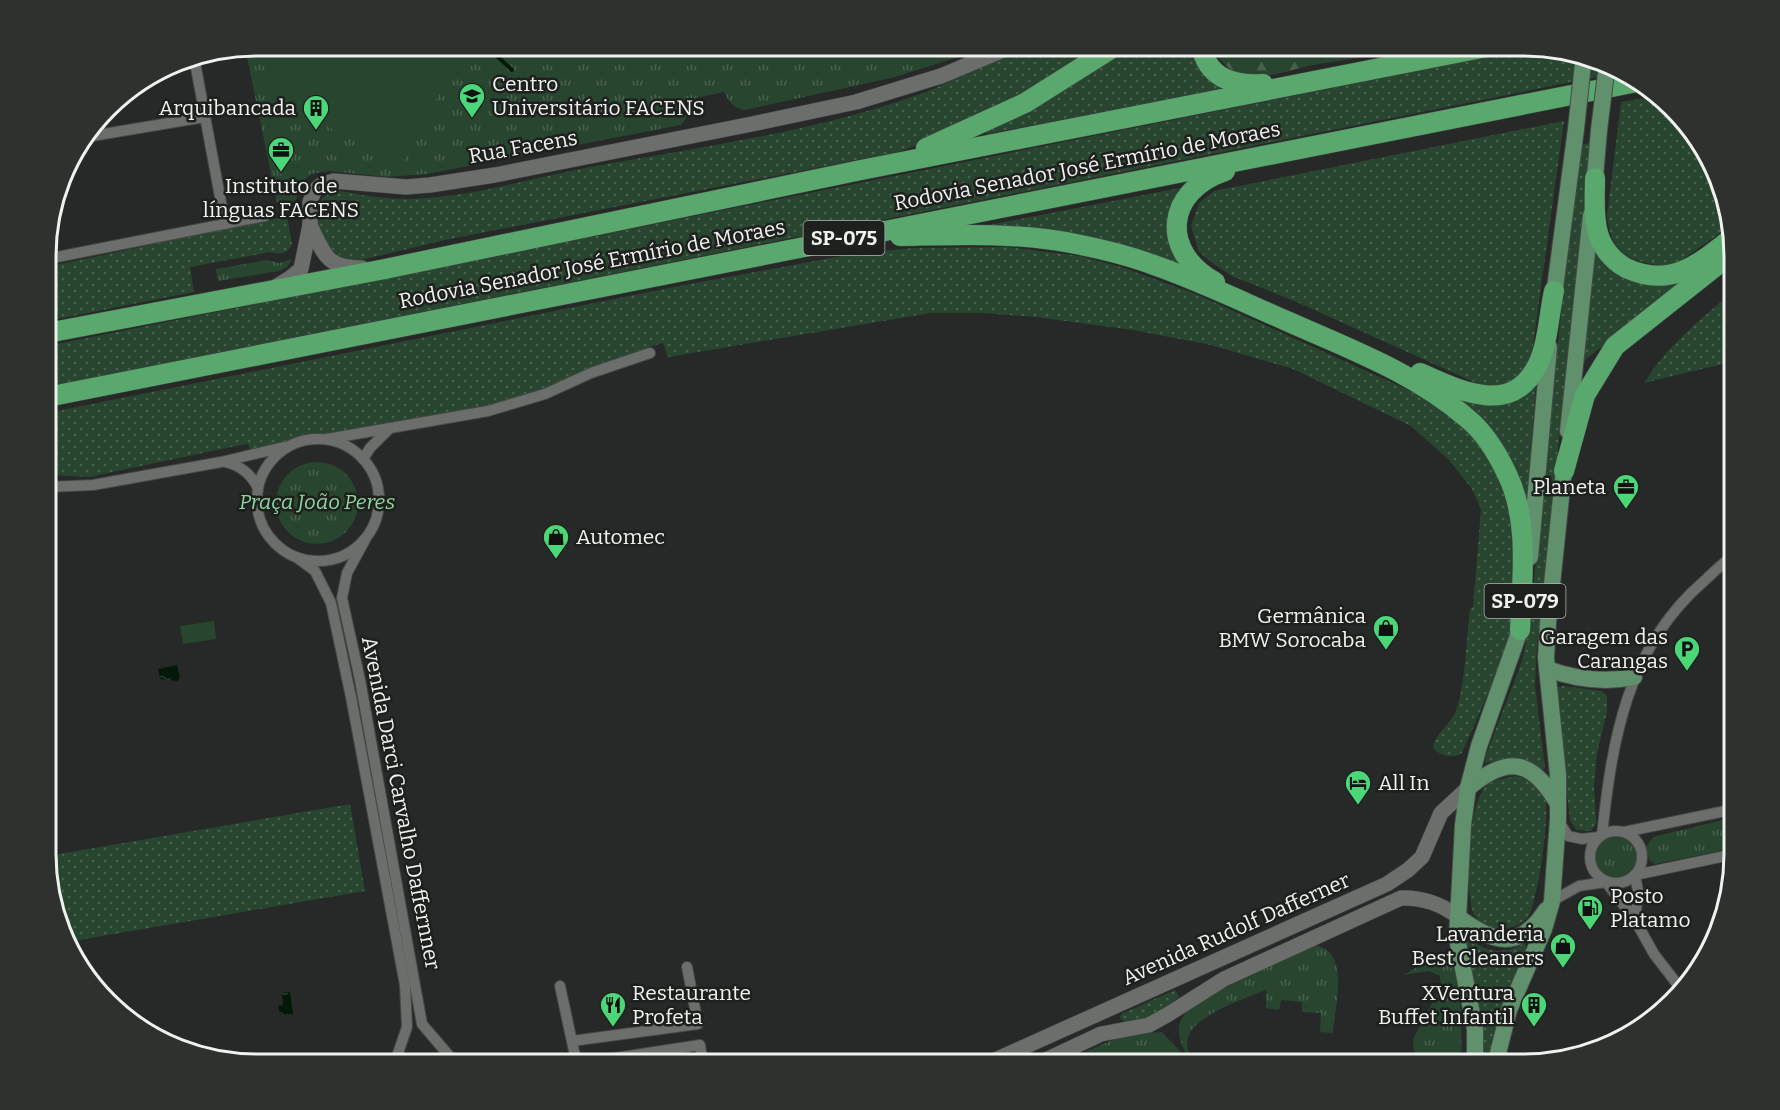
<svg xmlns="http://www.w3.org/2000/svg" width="1780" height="1110" viewBox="0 0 1780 1110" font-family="Bitter,serif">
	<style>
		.grass { fill: url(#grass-dots) }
		.forest { fill: url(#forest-firs) }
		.park { fill: url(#park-tufts) }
		.pitch { fill: #28462f }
		.water { fill: url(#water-ripples) }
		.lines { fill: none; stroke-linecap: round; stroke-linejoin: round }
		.stream { stroke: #031908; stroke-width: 4 }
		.street-casing { stroke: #454846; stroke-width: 12 }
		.secondary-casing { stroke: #454846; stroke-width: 16 }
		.primary-casing { stroke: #454846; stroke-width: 18 }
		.highway-casing { stroke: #454846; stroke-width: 21 }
		.street { stroke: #6b6e6b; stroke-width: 10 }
		.secondary { stroke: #6b6e6b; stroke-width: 15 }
		.primary { stroke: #60916c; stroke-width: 16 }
		.highway { stroke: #59a86d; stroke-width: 20 }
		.primary-bridge-casing { stroke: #454846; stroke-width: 18; stroke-linecap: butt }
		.primary-bridge { stroke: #60916c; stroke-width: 16 }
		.labels { text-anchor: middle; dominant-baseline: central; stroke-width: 5; stroke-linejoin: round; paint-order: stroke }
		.shield { fill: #1d201d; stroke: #b1b3b1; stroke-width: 1.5 }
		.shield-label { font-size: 20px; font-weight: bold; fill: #f0f2f0 }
		.poi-label { font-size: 21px; fill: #f0f2f0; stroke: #1d201d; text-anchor: end }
		.street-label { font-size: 21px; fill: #f0f2f0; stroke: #1d201d }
		.park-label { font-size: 21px; font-style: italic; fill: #8ed49d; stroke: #1d201d }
		.rim { fill: none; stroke: #f0f2f0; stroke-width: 3 }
	</style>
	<defs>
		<pattern id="grass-dots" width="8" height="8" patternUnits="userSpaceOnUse" patternTransform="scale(1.5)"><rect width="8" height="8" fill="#28462f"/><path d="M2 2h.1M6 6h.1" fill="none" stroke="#48614d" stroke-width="1.8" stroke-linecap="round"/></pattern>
		<pattern id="forest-firs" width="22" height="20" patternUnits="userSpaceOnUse" patternTransform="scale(1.5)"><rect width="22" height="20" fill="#28462f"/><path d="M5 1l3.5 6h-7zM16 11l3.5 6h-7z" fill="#48614d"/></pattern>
		<pattern id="park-tufts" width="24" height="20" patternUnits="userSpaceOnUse" patternTransform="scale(1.5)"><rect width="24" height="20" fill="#28462f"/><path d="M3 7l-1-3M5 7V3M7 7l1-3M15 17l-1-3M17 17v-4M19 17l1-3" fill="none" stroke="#48614d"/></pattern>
		<pattern id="water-ripples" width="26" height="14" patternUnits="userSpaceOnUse" patternTransform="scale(1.5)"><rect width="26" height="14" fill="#031908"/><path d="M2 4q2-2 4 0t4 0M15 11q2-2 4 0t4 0" fill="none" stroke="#283b2c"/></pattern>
	</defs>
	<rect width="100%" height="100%" fill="#262927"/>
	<g class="grass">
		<path d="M1029,45H1092L1028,96L951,132L898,152L445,240L357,261C316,259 302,191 339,191C349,192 360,195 370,196C388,199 406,200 425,198C478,195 532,178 585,168C699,147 817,132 926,92C941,86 956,78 971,71C990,62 1010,53 1029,45Z"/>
		<path d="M1125,45H1195L1220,89L987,134L986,132Z"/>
		<path d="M1537,47L1579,52L1622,72L47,387V346Z"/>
		<path d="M1656,96L1707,150L1730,226L1672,267C1634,262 1612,259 1607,216L1621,102Z"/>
		<path d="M1564,121L1532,352L1526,371L1515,381L1491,388L1476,383L1299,303L1232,276L1215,265L1199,252L1191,226L1199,203L1214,191Z"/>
		<path d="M1591,143L1537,643L1535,685L1545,768L1542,772C1519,757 1512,757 1485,763L1486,755L1522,661L1529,629L1578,145Z"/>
		<path d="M1190,186L1177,200L1199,279L963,230Z"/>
		<path d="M287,216L292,244C287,255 280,254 270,252L190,267L194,292L47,321V267Z"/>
		<path d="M1591,239L1619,272L1708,264L1581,363Z"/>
		<path d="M1007,247L1080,256L1124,268L1196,294L1424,397L1462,422L1487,454L1503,486L1515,530L1512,631L1502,662L1462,753C1452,759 1441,756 1433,748C1436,731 1452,724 1457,708C1466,677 1466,641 1470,609L1473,607L1481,509L1472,489L1448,459L1411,426L1293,369L1211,345L1133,330L1036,317L982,313H931L668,357L663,343L649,347L545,390L485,408L250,450L248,444L236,446L89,477L47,475V413L684,285L847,255L913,248Z"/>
		<path d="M1735,291V361L1644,383C1667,346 1701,318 1735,291Z"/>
		<path d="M1537,372L1526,509L1444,393L1478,400Z"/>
		<path d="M1564,686L1601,691L1607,696V712L1597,753L1594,786L1596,823L1591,831L1576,830L1570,820L1555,693L1556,687Z"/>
		<path d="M1516,776C1527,779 1538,785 1544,796C1552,809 1537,904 1528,917C1522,925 1501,933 1491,929C1484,927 1478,921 1474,915C1464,893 1468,803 1486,786C1494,779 1506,778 1516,776Z"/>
		<path d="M350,804L365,891L67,942L47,882V856Z"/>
		<path d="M1464,935C1485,952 1501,956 1525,943L1527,950L1489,1065H1482C1482,1043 1482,1021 1478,999C1473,978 1467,957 1464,935Z"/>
		<path d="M1175,990L1179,997L1151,1017L1126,1023L1120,1018L1121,1014Z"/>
	</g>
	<g class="forest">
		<path d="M923,45H995L933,65Z"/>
		<path d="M1214,45H1242L1249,51L1282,45H1445C1403,53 1360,57 1318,64C1295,68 1268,80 1245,75C1231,72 1216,60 1214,45Z"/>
	</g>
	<g class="park">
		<path d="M255,45H923L933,65L895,77L745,110C733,108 729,102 724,92L695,98L689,114L681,125L427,174L386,177L329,171L311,174L302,182L295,202L277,203L245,47Z"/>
		<path d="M292,259L287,267L279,271L218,281L216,269L267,260L279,263Z"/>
		<circle cx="317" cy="503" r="41"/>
		<path d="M1735,817V848L1655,864L1649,860L1646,847L1653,837Z"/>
		<circle cx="1615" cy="857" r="21"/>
		<path d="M1310,945C1352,945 1335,1005 1333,1033L1320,1032L1321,1013L1302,1012V1002L1281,1000L1279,1010L1266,1008V990C1246,998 1195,1015 1188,1037C1186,1046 1189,1056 1192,1065H1054L1127,1034L1162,1032L1189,1061C1177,1033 1171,1024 1197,1002Z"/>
		<path d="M1451,949L1460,989L1462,1065H1415L1413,1039L1441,987L1440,976L1429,971L1403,975Z"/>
	</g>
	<g class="pitch">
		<path d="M284,45H407L452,69L401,165L260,91Z"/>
		<path d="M214,621L216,639L183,644L180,626Z"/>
	</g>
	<g class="water">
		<path d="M177,665L180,678L177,681L160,679L158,669Z"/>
		<path d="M290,992L293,1014L280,1015L278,1006L283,1005L282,993Z"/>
	</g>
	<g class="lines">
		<path class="stream" d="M485,45L512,70"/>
		<g class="street-casing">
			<g id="street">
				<path d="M194,57L225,224"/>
				<path d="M86,137L205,117"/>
				<path d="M47,259L265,216"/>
				<path d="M327,439L488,411L545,394L591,373L650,353"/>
				<circle cx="318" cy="500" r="61"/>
				<path d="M363,459L370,448L389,429"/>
				<path d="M225,462C241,466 250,473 258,488"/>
				<path d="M47,487L93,485L221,462L284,447"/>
				<path d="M365,540L347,573L342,598L360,680L422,1024L457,1065"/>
				<path d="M296,557L315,571L331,603L351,697L405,985L407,1027L394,1065"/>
				<path d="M1731,557L1735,571"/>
				<path d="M1558,820L1568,836L1582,839L1599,837"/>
				<circle cx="1616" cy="857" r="26"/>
				<path d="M1624,832L1735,809"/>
				<path d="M1602,835C1612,740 1627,648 1703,582C1713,573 1723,562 1735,555"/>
				<path d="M1552,901L1579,886L1606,882L1635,920L1654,954L1681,989"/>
				<path d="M1635,920L1638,891L1635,875L1735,854"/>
				<path d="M560,986L577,1065"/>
				<path d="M572,1041L698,1024L687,967"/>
				<path d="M576,1064L700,1045L703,1065"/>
				<path d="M417,1065H449"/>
			</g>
		</g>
		<g class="secondary-casing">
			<g id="secondary">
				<path d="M310,225C324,254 326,268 362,268"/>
				<path d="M277,286L290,278L301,269L310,225V202L314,191L321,185L334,181L406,187L430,185L495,175L752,124L856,102L941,76L1015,45"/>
				<path d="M984,1065L1387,884L1408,870L1422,857L1441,813L1468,788"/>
				<path d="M1035,1065L1101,1034L1149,1025L1167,1015L1224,979L1401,898C1421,897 1442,904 1458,917"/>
			</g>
		</g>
		<g class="primary-casing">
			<g id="primary">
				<path d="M1594,189L1599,130"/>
				<path d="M1553,303L1576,129"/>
				<path d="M1568,431L1591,215"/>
				<path d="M1530,557L1549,347"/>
				<path d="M1547,669C1575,679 1605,683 1634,677"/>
				<path d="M1468,788C1508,755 1532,759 1558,804"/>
				<path d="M1458,917C1493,943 1519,952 1546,910"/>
				<path d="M1475,1065V1029L1457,938L1463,825L1468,788L1479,746L1520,630L1522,618"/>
				<path d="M1495,1065L1509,1010L1544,929L1552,901L1558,819V775L1546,658L1548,623L1565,459"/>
			</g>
		</g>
		<g class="highway-casing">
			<g id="highway">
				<path d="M1201,45C1207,78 1233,86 1263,84"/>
				<path d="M926,148L1025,103L1117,45"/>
				<path d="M1595,178C1595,196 1593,216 1598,233C1602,248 1613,261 1626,268C1671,289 1699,264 1733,237"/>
				<path d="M900,236C958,235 1018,232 1076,244C1101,249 1127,255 1151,264C1198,280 1243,302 1289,322C1350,349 1417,374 1468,419C1484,432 1498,455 1507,474C1530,521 1522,579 1520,630"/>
				<path d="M1215,282C1160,252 1165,191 1225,171"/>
				<path d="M47,333L385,269L861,170L1497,45"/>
				<path d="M1420,373C1459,390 1512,418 1538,364C1548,343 1549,314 1554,291"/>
				<path d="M47,397L1642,81"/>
				<path d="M1564,471L1585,395L1615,346L1735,251"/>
			</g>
		</g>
		<use href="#street" class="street"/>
		<use href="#secondary" class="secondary"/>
		<use href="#primary" class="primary"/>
		<use href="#highway" class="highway"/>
		<g class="primary-bridge-casing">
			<g id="primary-bridge">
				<path d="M1576,129L1584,54"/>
				<path d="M1599,130L1607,65"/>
			</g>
		</g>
		<use href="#primary-bridge" class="primary-bridge"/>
	</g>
	<defs>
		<g id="university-pin" transform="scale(1.35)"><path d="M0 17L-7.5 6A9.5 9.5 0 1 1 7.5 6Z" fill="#4bd677" stroke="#1d201d"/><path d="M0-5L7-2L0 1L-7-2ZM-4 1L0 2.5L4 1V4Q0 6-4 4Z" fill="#111"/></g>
		<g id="building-pin" transform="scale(1.35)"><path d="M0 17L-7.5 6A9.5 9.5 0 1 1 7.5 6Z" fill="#4bd677" stroke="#1d201d"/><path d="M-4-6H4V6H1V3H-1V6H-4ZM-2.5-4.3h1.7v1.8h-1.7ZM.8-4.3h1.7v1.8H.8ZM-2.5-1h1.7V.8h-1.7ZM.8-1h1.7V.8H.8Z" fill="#111"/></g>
		<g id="office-pin" transform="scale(1.35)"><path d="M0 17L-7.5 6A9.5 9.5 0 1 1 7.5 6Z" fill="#4bd677" stroke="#1d201d"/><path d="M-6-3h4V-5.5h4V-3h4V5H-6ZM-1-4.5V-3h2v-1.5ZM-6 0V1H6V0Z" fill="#111"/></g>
		<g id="shop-pin" transform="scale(1.35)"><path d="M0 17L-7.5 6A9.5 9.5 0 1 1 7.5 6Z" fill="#4bd677" stroke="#1d201d"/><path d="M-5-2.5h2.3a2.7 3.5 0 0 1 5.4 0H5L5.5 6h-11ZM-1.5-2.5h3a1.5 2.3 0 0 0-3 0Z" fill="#111"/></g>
		<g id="parking-pin" transform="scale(1.35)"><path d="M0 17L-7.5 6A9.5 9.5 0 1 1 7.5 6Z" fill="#4bd677" stroke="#1d201d"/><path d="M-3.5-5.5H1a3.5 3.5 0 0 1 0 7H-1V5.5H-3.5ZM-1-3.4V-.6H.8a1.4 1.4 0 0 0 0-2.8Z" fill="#111"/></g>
		<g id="hotel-pin" transform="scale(1.35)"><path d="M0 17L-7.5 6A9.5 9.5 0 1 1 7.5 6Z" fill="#4bd677" stroke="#1d201d"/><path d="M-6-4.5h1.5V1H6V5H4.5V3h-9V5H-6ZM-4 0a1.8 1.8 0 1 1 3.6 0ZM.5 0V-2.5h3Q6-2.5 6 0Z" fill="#111"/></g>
		<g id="fuel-pin" transform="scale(1.35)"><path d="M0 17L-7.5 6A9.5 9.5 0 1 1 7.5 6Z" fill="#4bd677" stroke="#1d201d"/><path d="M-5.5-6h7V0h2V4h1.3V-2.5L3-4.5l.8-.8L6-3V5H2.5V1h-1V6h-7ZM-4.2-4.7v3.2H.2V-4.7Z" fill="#111"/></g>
		<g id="restaurant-pin" transform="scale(1.35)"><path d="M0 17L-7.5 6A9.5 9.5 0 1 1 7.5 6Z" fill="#4bd677" stroke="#1d201d"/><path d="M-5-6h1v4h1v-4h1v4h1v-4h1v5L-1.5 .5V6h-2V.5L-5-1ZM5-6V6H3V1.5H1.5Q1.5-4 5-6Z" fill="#111"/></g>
	</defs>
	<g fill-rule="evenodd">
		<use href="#university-pin" x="472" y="96"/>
		<use href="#building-pin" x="316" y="108"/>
		<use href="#office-pin" x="281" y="150"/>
		<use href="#office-pin" x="1626" y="487"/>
		<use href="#shop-pin" x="556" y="537"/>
		<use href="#shop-pin" x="1386" y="628"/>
		<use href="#parking-pin" x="1687" y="649"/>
		<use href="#hotel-pin" x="1358" y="783"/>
		<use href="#fuel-pin" x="1590" y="908"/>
		<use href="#shop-pin" x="1563" y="946"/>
		<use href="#restaurant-pin" x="613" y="1005"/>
		<use href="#building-pin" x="1534" y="1005"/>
	</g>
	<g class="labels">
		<g class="shield">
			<rect x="803.5" y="221" width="81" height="34" rx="4.5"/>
			<rect x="1484.5" y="584" width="81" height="34" rx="4.5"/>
		</g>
		<g class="shield-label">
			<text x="844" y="238">SP-075</text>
			<text x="1525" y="601">SP-079</text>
		</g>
		<g class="poi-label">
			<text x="492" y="84" text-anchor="start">Centro<tspan x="492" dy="24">Universitário FACENS</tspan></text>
			<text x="296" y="108">Arquibancada</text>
			<text x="281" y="186" text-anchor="middle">Instituto de<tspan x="281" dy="24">línguas FACENS</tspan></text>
			<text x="1606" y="487">Planeta</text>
			<text x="576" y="537" text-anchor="start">Automec</text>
			<text x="1366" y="616">Germânica<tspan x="1366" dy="24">BMW Sorocaba</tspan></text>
			<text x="1668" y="637">Garagem das<tspan x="1668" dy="24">Carangas</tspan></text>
			<text x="1378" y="783" text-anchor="start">All In</text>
			<text x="1610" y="896" text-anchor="start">Posto<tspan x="1610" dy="24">Platamo</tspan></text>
			<text x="1544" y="934">Lavanderia<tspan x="1544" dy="24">Best Cleaners</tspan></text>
			<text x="632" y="993" text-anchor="start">Restaurante<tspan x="632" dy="24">Profeta</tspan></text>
			<text x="1514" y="993">XVentura<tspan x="1514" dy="24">Buffet Infantil</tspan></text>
		</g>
		<g class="street-label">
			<text transform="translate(523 147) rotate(-10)">Rua Facens</text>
			<text transform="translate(1087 166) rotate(-11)">Rodovia Senador José Ermírio de Moraes</text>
			<text transform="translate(592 264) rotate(-11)">Rodovia Senador José Ermírio de Moraes</text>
			<text transform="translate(401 803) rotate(79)">Avenida Darci Carvalho Daffernner</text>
			<text transform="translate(1236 929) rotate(-24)">Avenida Rudolf Dafferner</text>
		</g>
		<g class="park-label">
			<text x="317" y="502">Praça João Peres</text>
		</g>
	</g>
	<path d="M0 0H1780V1110H0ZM256 56H1524A200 200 0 0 1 1724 256V854A200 200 0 0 1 1524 1054H256A200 200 0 0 1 56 854V256A200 200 0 0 1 256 56Z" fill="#2e312e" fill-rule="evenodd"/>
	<path class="rim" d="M256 56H1524A200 200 0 0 1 1724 256V854A200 200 0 0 1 1524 1054H256A200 200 0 0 1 56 854V256A200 200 0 0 1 256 56Z"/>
</svg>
